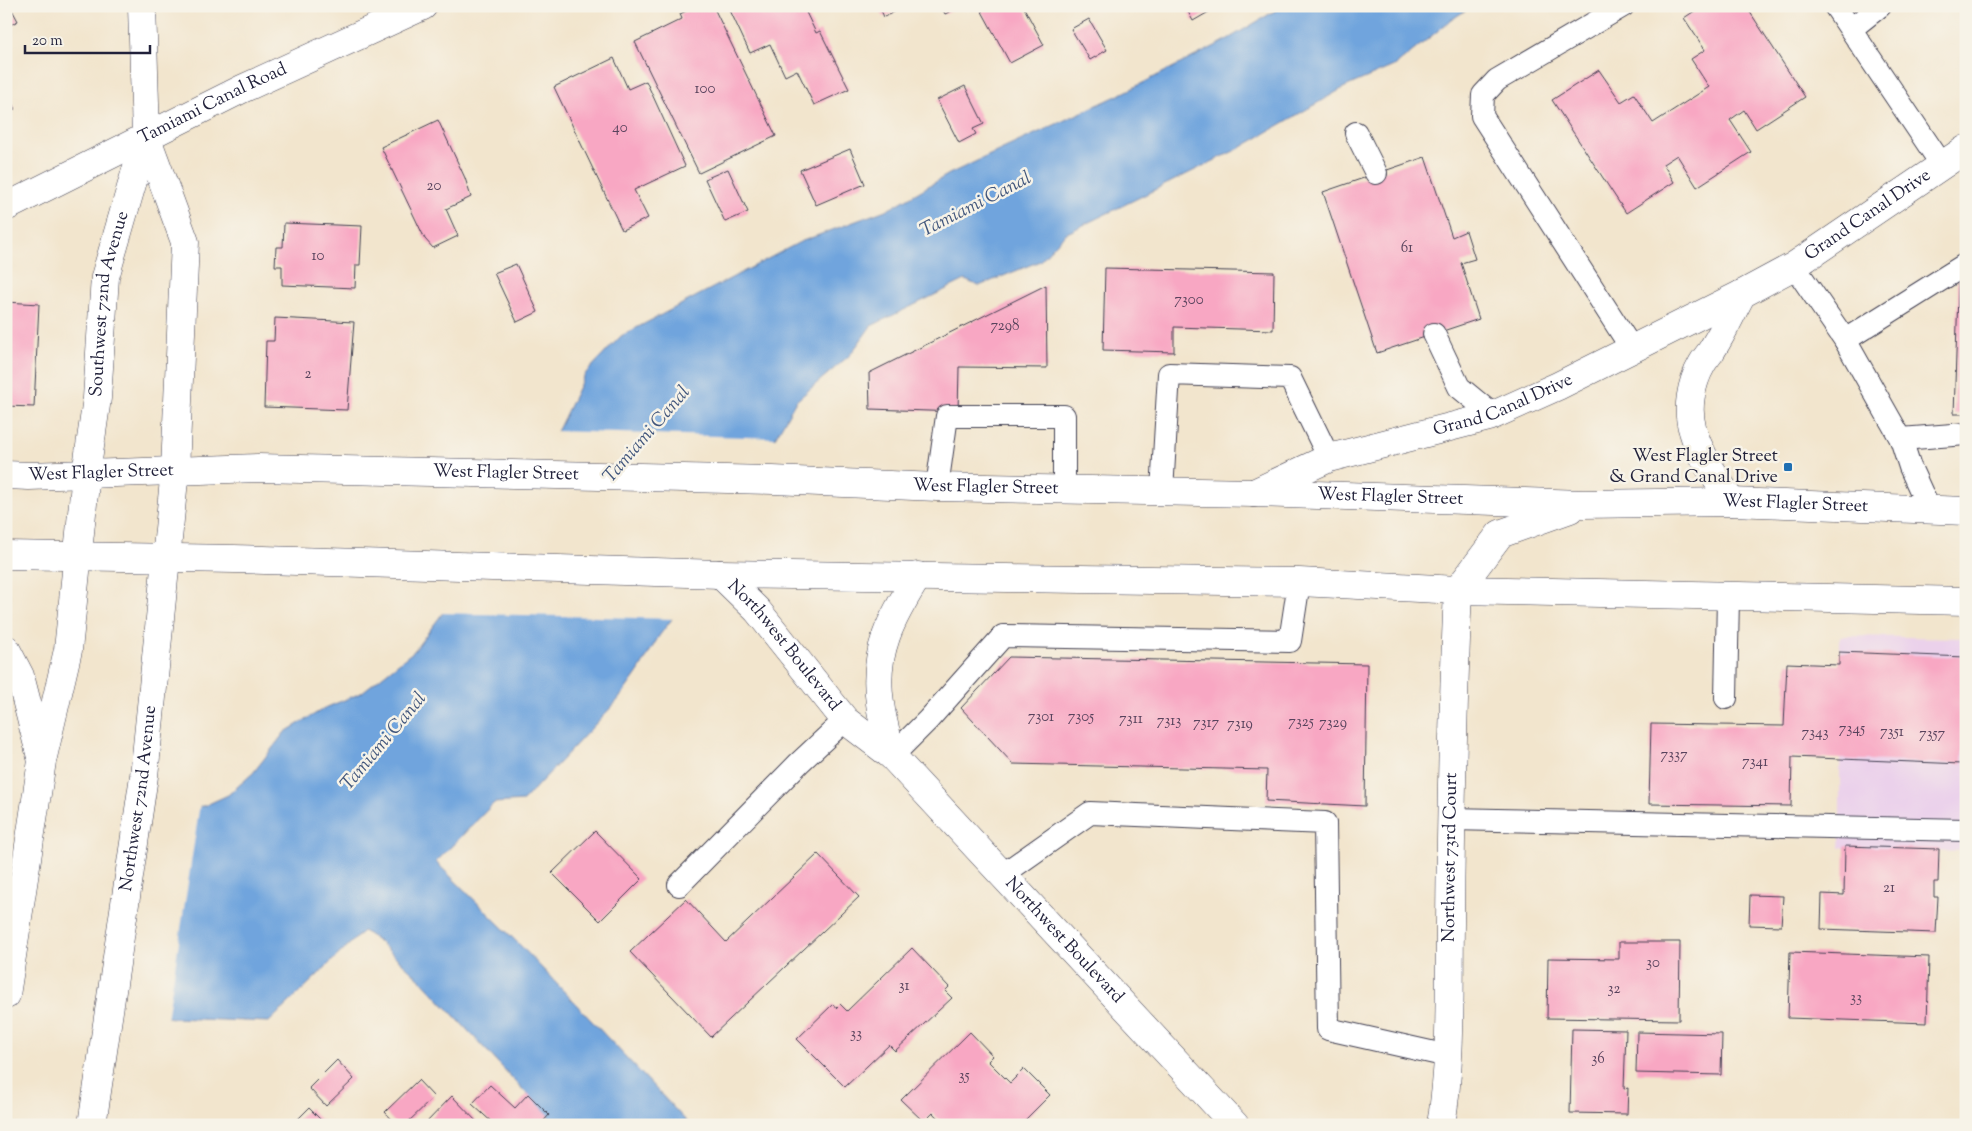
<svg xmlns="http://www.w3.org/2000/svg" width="1972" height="1131" viewBox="0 0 1972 1131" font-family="'Sorts Mill Goudy',serif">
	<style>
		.built { fill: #ebd1eb }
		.water { fill: #70a4dd; stroke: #49638c }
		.pier { fill: #f2e5cd }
		.building { fill: #f8a7c3 }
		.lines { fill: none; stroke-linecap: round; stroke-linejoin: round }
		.service-casing { stroke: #413f51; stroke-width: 24 }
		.minor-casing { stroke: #413f51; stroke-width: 29 }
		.tertiary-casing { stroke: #413f51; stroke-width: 29 }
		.secondary-casing { stroke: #413f51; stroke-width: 29 }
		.service { stroke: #fff; stroke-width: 22 }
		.minor { stroke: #fff; stroke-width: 28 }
		.tertiary { stroke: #fff; stroke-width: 28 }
		.secondary { stroke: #fff; stroke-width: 28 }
		.poi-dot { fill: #1f6fb2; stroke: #f7f3e8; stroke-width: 2 }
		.labels { text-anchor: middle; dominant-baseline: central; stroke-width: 5; stroke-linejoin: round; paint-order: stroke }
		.number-label { font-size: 15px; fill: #58435d }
		.street-label { font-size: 18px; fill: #22223b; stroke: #f7f3e8 }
		.poi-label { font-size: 18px; fill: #22223b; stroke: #f7f3e8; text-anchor: end }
		.water-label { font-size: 19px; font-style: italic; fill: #41567c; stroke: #f7f3e8 }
	</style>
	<rect width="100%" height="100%" fill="#f7f3e8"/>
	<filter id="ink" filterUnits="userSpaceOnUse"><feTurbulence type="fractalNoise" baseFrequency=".02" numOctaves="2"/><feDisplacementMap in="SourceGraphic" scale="10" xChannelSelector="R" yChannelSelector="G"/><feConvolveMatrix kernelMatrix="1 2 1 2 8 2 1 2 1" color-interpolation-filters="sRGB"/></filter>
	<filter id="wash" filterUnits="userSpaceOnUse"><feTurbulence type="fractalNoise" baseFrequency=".0096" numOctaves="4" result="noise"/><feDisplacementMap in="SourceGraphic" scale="20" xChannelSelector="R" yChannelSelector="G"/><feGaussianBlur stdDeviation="1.12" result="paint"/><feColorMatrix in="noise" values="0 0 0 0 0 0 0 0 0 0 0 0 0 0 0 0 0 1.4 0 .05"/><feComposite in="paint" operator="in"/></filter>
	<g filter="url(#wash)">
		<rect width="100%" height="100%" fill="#f2e5cd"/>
		<path class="built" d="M1840,636L1966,638V851L1840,848Z"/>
		<path class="water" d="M1283,6H1472L1451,20L1396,65L1345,87L1240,148L1065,234L1040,261L979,286L965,280L871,326L850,355L796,401L675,615L659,636L638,672L618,700L523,801L494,803L436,862L522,947L690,1125H556L420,979L376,939L363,931L269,1022L174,1018L82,1006L6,783L106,812L204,806L228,795L253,773L285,732L325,708L361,693L414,651L445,610L559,428L585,374L621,336L800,242L891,208L949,174L1123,93L1223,42Z"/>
		<g class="pier">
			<path d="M554,431L778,438L676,619L440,613Z"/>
			<path d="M6,780L107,809L200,804L167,1020L82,1009L6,994Z"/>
		</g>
		<g id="blocks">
			<g class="building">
				<path d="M6,6H10L18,21L6,27Z"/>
				<path d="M696,6H713L776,136L699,173L635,42L682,19L680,14Z"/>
				<path d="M728,6H803L816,33L820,31L849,89L814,105L797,70L785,76L770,44L750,53Z"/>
				<path d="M879,6H906L884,17Z"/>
				<path d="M941,6H961L945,14Z"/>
				<path d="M979,6H1023L1044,45L1010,63Z"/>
				<path d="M1185,6H1219L1193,21Z"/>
				<path d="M1702,6H1746L1805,97L1756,129L1744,110L1730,120L1751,152L1697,187L1677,155L1663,164L1674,182L1626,213L1552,100L1599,70L1621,102L1634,94L1653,123L1709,87L1691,59L1705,50L1684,18Z"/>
				<path d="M1089,19L1107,50L1090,60L1071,29Z"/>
				<path d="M614,58L628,89L646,81L685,166L634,190L648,218L622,230L554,87Z"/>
				<path d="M965,86L984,124L973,129L976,134L959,143L937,100Z"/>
				<path d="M6,92L15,109L6,113Z"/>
				<path d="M438,120L465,178L471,197L446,209L458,236L433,248L425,239L381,147Z"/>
				<path d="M850,149L865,184L816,205L800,170Z"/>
				<path d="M1425,157L1452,237L1466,231L1475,259L1461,263L1479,319L1377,353L1323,192Z"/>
				<path d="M728,169L748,212L725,222L705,179Z"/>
				<path d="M284,223L362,226L360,265H356L355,288L282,285V266H275L276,247H283Z"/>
				<path d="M516,264L538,312L517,322L494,273Z"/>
				<path d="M1959,264L1966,265V414H1954Z"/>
				<path d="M1105,268L1274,272L1273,330L1174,327V352L1103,350Z"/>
				<path d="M1046,285L1047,368L959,367L958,412L870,409L869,373Z"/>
				<path d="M6,302L39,304L34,407L6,406Z"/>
				<path d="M275,318L354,322L347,410L264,407L266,341H274Z"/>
				<path d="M1839,652L1966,657L1962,764L1792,757L1791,806L1649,804L1651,724L1784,726L1787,663L1839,665Z"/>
				<path d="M1009,657L1367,664L1365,806L1266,801L1267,770L1013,764L961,708Z"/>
				<path d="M595,831L642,879L600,921L552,873Z"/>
				<path d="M1845,846L1939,849L1938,882H1934V897H1938L1936,933L1821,929L1822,894L1844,895Z"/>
				<path d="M818,854L859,897L711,1037L630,952L686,899L726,942Z"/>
				<path d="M1750,895L1783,896L1781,926L1749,925Z"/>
				<path d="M1619,942H1680L1679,1020L1547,1018L1548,958L1619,959Z"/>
				<path d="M912,948L949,987L945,991L952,998L895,1051L889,1045L845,1087L797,1039L833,1004L836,1008L840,1004L847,1011Z"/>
				<path d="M1790,952L1929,957L1927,1023L1788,1018Z"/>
				<path d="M1572,1029L1626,1030L1624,1089L1628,1088L1627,1114L1570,1113Z"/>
				<path d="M970,1032L993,1056L988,1061L1010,1083L1024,1069L1050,1095L1020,1125H944L933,1113L924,1122L901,1100Z"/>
				<path d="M1637,1032L1722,1034L1721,1075L1636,1073Z"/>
				<path d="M337,1060L354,1079L326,1106L309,1088Z"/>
				<path d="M418,1080L434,1097L405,1125H397L385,1112Z"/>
				<path d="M490,1085L515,1108L528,1094L549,1115L540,1125H495L472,1104Z"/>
				<path d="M452,1096L480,1125H424Z"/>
				<path d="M309,1108L326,1125H292Z"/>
			</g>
		</g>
	</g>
	<g filter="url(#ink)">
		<use href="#blocks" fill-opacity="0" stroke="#413f51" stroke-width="1"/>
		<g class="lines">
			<g class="service-casing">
				<g id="service">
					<path d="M1623,6L1497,80L1483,95L1482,116L1632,349"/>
					<path d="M1835,6L1942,165"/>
					<path d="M1851,29L1880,6"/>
					<path d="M1356,133L1376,173"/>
					<path d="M1794,266L1845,340L1901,439L1910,467L1930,511"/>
					<path d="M1434,334L1459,387L1494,416"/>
					<path d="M1845,340L1966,264"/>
					<path d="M1901,439L1966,434"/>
					<path d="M937,487L947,416H1064V489"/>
					<path d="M1162,491L1169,374L1290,378L1329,458"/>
					<path d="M1726,698L1728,597"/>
					<path d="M892,756L928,720L1003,636L1290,641L1299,582"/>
					<path d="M1451,819L1966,830"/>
					<path d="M1002,875L1090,813L1325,823L1328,1029L1448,1056"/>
					<path d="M679,885L799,763L845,720"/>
				</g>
			</g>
			<g class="minor-casing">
				<g id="minor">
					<path id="s1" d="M6,207L242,89L423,6"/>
					<path id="s2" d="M1254,493L1329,458L1489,417L1558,386L1742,294L1794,266L1966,149"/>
					<path d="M1731,502C1718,480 1700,456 1693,431C1686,410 1691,383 1702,364C1705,358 1710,354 1713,348C1724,331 1732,312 1742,294"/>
					<path id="s3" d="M720,574L757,610L845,720L892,756L1235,1125"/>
					<path d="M892,756C888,739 882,721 880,703C872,652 892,617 918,576"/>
					<path id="s4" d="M1441,1125C1452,1059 1449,991 1450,924C1451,813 1453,701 1458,590"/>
				</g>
			</g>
			<g class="tertiary-casing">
				<g id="tertiary">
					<path d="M142,6L146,136L185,242L175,470"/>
					<path id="s5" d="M86,474L97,398L105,277L146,136"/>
				</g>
			</g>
			<g class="secondary-casing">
				<g id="secondary">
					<path id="s6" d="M6,475L29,476L258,468L773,480L937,487L1254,493L1583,504L1731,502L1966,511"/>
					<path d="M6,555L234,559L720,574L1299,582L1458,590L1966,601"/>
					<path d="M1458,590L1500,534L1570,509"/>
					<path d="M6,649L20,676L41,757"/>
					<path d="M6,995L42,761L68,650L86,474"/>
					<path id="s7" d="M92,1125L144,776L175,470"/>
				</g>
			</g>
			<use href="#service" class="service"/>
			<use href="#minor" class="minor"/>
			<use href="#tertiary" class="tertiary"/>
			<use href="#secondary" class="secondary"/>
		</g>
	</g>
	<rect class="poi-dot" x="1783" y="462" width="10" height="10" rx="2.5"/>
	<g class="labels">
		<g class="number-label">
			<text x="705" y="89">100</text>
			<text x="620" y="128">40</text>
			<text x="434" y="186">20</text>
			<text x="1407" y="248">61</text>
			<text x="318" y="256">10</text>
			<text x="1189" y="300">7300</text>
			<text x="1005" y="326">7298</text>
			<text x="308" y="374">2</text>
			<text x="1041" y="717">7301</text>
			<text x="1081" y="717">7305</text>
			<text x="1131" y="719">7311</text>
			<text x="1169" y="721">7313</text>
			<text x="1301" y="722">7325</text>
			<text x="1206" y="723">7317</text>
			<text x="1333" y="723">7329</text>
			<text x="1240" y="724">7319</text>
			<text x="1852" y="729">7345</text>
			<text x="1892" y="732">7351</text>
			<text x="1815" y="733">7343</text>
			<text x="1932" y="734">7357</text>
			<text x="1674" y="755">7337</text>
			<text x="1755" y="762">7341</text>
			<text x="1889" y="888">21</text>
			<text x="1653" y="963">30</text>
			<text x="904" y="986">31</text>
			<text x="1614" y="989">32</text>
			<text x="1856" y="998">33</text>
			<text x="856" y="1034">33</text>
			<text x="1598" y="1059">36</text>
			<text x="964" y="1076">35</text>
		</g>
		<g class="street-label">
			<text stroke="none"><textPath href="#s1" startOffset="231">Tamiami Canal Road</textPath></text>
			<text stroke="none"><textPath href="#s2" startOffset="678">Grand Canal Drive</textPath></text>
			<text stroke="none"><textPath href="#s5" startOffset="172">Southwest 72nd Avenue</textPath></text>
			<text stroke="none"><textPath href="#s2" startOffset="265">Grand Canal Drive</textPath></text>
			<text stroke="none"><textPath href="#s6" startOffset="95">West Flagler Street</textPath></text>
			<text stroke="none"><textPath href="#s6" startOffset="500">West Flagler Street</textPath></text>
			<text stroke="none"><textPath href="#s6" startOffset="980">West Flagler Street</textPath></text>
			<text stroke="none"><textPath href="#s6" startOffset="1385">West Flagler Street</textPath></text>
			<text stroke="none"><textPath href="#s6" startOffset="1790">West Flagler Street</textPath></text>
			<text stroke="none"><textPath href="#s3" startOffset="96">Northwest Boulevard</textPath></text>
			<text stroke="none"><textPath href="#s7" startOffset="330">Northwest 72nd Avenue</textPath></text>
			<text stroke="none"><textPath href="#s4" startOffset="268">Northwest 73rd Court</textPath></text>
			<text stroke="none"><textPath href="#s3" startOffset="504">Northwest Boulevard</textPath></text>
		</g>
		<g class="poi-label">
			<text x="1778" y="457">West Flagler Street<tspan x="1778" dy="21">&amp; Grand Canal Drive</tspan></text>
		</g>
		<g class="water-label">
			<text transform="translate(976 205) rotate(-27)">Tamiami Canal</text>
			<text transform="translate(647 435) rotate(-49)">Tamiami Canal</text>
			<text transform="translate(384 742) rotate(-50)">Tamiami Canal</text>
		</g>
	</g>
	<rect width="1972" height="1131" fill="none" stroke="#f7f3e8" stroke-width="25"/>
	<path d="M25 45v8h125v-8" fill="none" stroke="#22223b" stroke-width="2.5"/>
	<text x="32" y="45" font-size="15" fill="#22223b" stroke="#f7f3e8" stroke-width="4" paint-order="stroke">20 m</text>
</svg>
